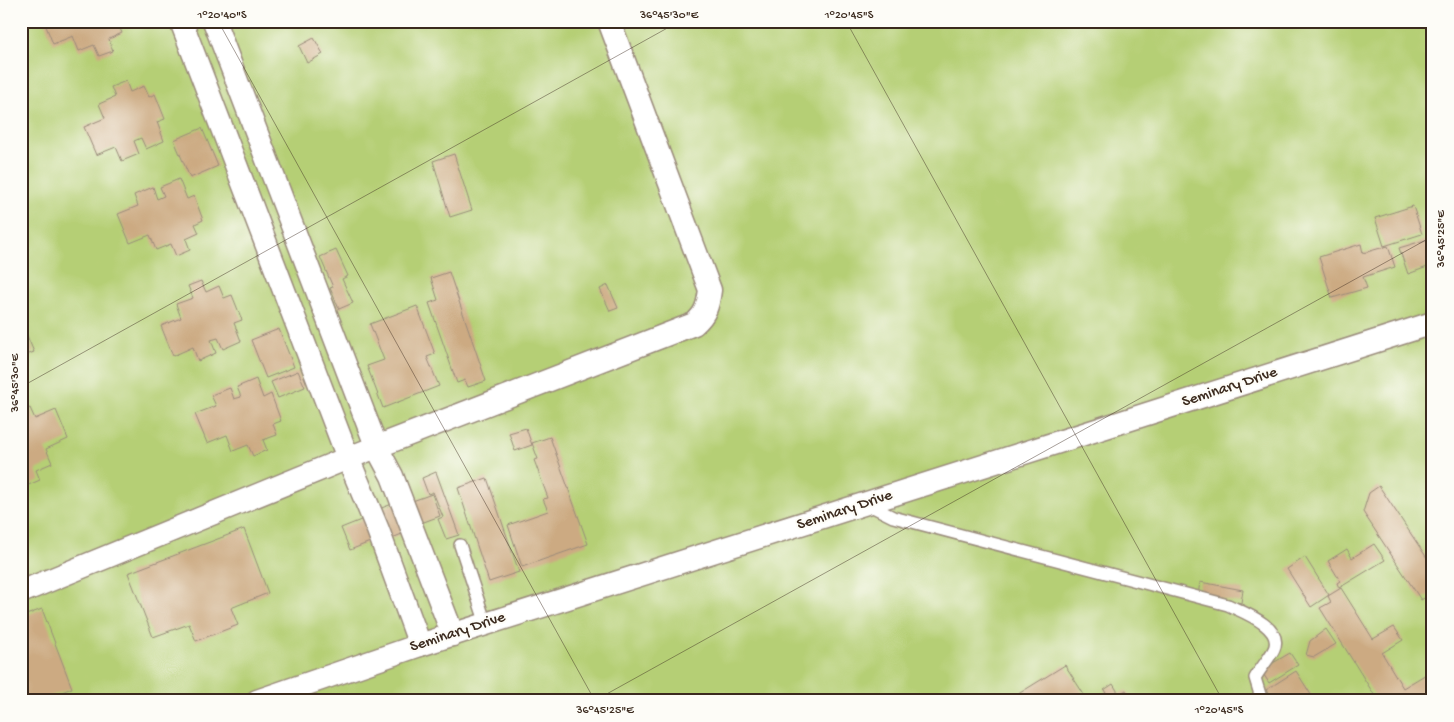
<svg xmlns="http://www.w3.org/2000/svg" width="1454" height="722" viewBox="0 0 1454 722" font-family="'Gochi Hand',sans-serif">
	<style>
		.green { fill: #b5cf75; stroke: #787c4a }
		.building { fill: #ccaa82 }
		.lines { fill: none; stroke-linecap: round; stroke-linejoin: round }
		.service-casing { stroke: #998a7a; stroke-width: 14 }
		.minor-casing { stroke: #998a7a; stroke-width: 25 }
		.service { stroke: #fff; stroke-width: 11 }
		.minor { stroke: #fff; stroke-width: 22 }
		.ticks { fill: none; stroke: #3b2a1e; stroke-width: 1; stroke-opacity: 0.45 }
		.labels { text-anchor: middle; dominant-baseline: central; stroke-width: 4; stroke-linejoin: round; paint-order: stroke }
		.street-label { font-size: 16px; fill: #3b2a1e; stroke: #fdfcf7 }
		.neatline { fill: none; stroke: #3b2a1e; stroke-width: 2 }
		.ticks-label { font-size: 12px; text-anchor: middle; fill: #3b2a1e }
	</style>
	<rect width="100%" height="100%" fill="#fdfcf7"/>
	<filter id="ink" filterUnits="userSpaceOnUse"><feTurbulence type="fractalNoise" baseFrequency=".02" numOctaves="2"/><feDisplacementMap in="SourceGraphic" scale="10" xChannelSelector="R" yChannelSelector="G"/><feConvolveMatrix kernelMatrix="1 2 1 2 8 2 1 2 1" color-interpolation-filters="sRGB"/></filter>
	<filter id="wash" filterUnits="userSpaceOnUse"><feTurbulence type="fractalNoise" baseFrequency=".0096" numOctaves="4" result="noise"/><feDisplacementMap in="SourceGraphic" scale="20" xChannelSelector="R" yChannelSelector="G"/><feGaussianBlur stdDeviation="1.12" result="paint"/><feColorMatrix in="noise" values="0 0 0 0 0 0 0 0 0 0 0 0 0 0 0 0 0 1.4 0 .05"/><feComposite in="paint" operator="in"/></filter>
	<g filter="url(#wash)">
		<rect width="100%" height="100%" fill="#f7e9d6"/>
		<rect class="green" x="21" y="21" width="1412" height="680"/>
		<g id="blocks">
			<g class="building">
				<path d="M44,21H124L118,24L122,33L109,39L113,51L99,56L94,45L79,51L73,36L53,44Z"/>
				<path d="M314,38L323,54L307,63L299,46Z"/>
				<path d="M126,81L130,92L144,86L149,97L155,94L165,119L157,122L164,141L146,149L141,138L134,141L139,154L122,161L116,147L96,155L84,127L105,118L99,104L115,97L111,87Z"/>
				<path d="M202,128L218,166L190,178L174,140Z"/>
				<path d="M454,154L472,210L450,217L433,161Z"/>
				<path d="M179,179L187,199L194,196L203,220L195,224L199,233L186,239L190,250L176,256L171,244L156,250L150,235L130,243L118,214L138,206L134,195L153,187L157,199L164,196L160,187Z"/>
				<path d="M1413,206L1422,234L1384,246L1375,218Z"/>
				<path d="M1429,239L1433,250V265L1408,274L1399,248Z"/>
				<path d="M1361,244L1363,253L1388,246L1395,267L1363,277L1367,288L1332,298L1319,257Z"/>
				<path d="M336,250L348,276L342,279L353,303L339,309L330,288L333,287L320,257Z"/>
				<path d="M449,272L486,381L468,387L465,380L457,383L429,303L438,300L431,278Z"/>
				<path d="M201,281L206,292L219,286L224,298L232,295L242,320L234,323L241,341L223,349L218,338L211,340L216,353L198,361L193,347L173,356L161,326L181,318L176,304L193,298L188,286Z"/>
				<path d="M608,285L618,308L610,311L600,289Z"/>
				<path d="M417,306L435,354L427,357L439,386L383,408L367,366L384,360L370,324Z"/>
				<path d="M21,322L34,352L21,357Z"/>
				<path d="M279,329L294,367L266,378L251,340Z"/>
				<path d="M298,371L305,387L278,398L271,382Z"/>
				<path d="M256,379L263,398L271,394L281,421L273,424L277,435L263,440L267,450L253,456L248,445L233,451L227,435L207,443L195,414L216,406L211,395L230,388L234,399L241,397L237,387Z"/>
				<path d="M30,408L35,419L56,410L68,439L46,449L52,463L36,470L40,480L26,486L21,474V411Z"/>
				<path d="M526,428L532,445L515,451L509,433Z"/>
				<path d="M550,437L588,544L522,567L508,525L548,511L543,499L548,498L534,460L538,459L532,443Z"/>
				<path d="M436,472L459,535L446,539L438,519L443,517L433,492L428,494L422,478Z"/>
				<path d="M487,478L519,572L489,582L458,488Z"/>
				<path d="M1379,486L1433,567V593L1421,600L1363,512L1369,493Z"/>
				<path d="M432,494L440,516L413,526L404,504Z"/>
				<path d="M395,503L407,532L387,540L376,510Z"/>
				<path d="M371,516L380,538L350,550L341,528Z"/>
				<path d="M244,529L268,593L231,608L238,625L196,641L189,624L153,637L128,573Z"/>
				<path d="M1374,544L1385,560L1339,588L1337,583L1340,581L1328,561L1347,549L1352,558Z"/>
				<path d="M1305,557L1329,595L1311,607L1287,569Z"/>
				<path d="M1200,582L1243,590L1241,603L1198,595Z"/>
				<path d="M1341,588L1373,639L1394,627L1403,640L1382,653L1403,688L1433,670V699L1430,701H1378L1320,608L1331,602L1328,596Z"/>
				<path d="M42,609L72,688L39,701H21V617Z"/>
				<path d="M1326,629L1336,644L1314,657L1306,655L1310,641Z"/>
				<path d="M1290,653L1298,665L1269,683L1261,670Z"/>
				<path d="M1065,665L1088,701H1007Z"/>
				<path d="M1296,671L1315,701H1273L1266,690Z"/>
				<path d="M1113,684L1119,694L1126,690L1133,701H1097L1096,699L1106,693L1104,690Z"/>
			</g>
		</g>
	</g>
	<g filter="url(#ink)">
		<use href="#blocks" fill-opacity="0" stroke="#998a7a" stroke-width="1"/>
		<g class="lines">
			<g class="service-casing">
				<g id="service">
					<path d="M867,504L893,517L1228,605C1242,612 1284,627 1274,649C1271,656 1260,669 1255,678L1262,701"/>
					<path d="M460,545L486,624"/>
				</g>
			</g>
			<g class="minor-casing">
				<g id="minor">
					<path d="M181,21L348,458L378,530L420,645"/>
					<path d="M214,21L377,448L392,476L453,635"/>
					<path d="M21,592L348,458L694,324C706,314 708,305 710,290L609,21"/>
					<path d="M257,701L420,645L1433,323"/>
				</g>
			</g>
			<use href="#service" class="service"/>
			<use href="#minor" class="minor"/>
		</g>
	</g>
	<path class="ticks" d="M218,21L595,701M846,21L1223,701M21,387L680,21M594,701L1433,236"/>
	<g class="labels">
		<g class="street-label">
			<text transform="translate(1230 388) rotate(-18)">Seminary Drive</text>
			<text transform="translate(845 511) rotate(-18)">Seminary Drive</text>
			<text transform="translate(458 633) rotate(-18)">Seminary Drive</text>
		</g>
	</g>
	<rect width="1454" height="722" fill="none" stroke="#fdfcf7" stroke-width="55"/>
	<rect x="28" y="28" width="1398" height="666" class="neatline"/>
	<g class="ticks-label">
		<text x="222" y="18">1°20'40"S</text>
		<text x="669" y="18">36°45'30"E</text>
		<text x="849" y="18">1°20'45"S</text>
		<text transform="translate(1440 239) rotate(-90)" y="4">36°45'25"E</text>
		<text transform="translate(14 383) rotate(-90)" y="4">36°45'30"E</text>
		<text x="605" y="713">36°45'25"E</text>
		<text x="1219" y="713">1°20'45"S</text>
	</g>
</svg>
